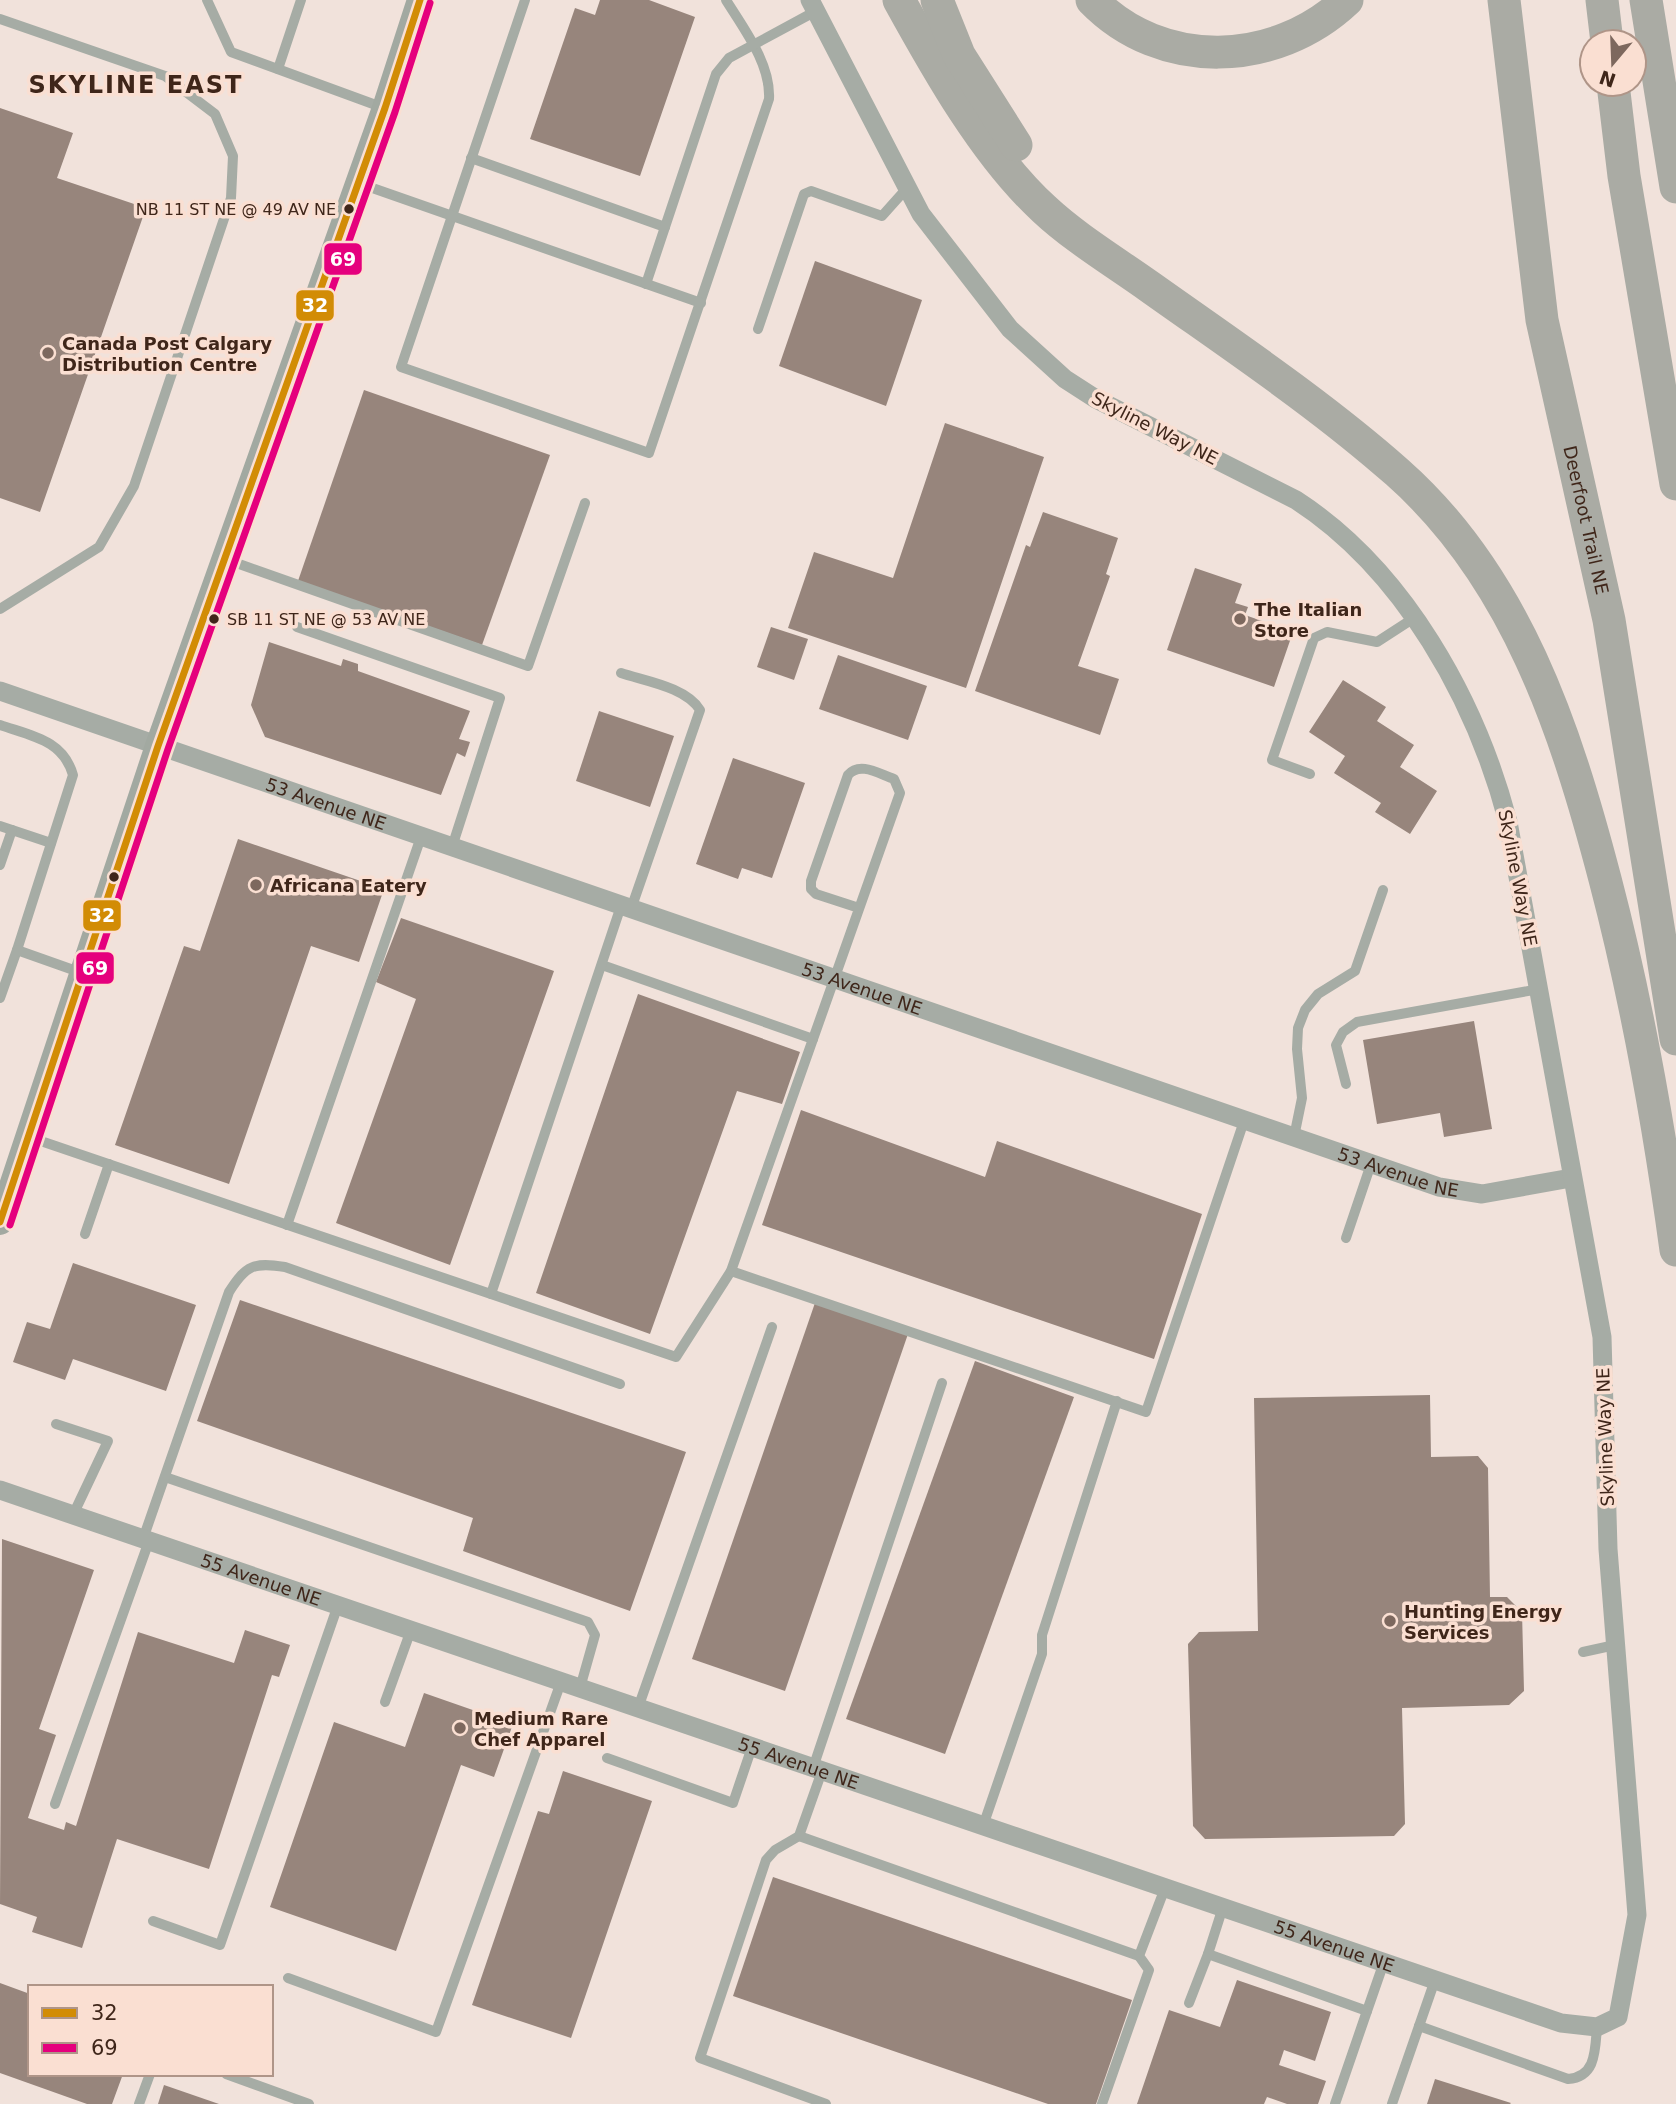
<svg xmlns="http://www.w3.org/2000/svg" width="1676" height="2104" viewBox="0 0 1676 2104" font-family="'DejaVu Sans',sans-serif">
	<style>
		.building { fill: #97857c }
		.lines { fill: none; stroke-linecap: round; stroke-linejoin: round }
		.lane { stroke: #a6aca5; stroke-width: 10 }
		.street { stroke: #a6aca5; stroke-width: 19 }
		.secondary { stroke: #a2a9a1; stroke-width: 26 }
		.highway { stroke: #aaaba4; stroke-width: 33 }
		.bus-1-casing { stroke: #fadfd2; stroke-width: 12 }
		.bus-2-casing { stroke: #fadfd2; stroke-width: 12 }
		.bus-1 { stroke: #d28c05; stroke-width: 7 }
		.bus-2 { stroke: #e5007d; stroke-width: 7 }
		.bus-dot { fill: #3f261a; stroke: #fadfd2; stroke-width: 2.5 }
		.poi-dot { fill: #7d685e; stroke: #fadfd2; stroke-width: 2.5 }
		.labels { text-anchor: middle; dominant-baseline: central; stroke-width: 7; stroke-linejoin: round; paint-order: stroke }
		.bus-label { font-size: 16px; fill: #3f261a; stroke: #fadfd2; text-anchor: end }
		.poi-label { font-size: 18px; font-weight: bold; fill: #3f261a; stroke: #fadfd2; text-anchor: start }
		.street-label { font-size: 18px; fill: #3f261a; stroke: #fadfd2 }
		.district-label { font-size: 24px; font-weight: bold; letter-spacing: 2px; fill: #3f261a; stroke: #fadfd2 }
		.line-badge { stroke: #fadfd2; stroke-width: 2.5 }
		.badge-label { font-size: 19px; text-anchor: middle; font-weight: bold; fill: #fff }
	</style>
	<rect width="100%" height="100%" fill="#f1e2db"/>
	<g class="building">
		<path d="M600,0H649L695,17L640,176L530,139L575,8L595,15Z"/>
		<path d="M0,108L73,133L57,178L146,208L40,512L0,498Z"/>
		<path d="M815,261L922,300L886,406L779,366Z"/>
		<path d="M364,390L550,455L482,645L298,581Z"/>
		<path d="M945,423L1044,457L966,688L788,628L814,552L893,578Z"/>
		<path d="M1043,512L1118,538L1106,574L1110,576L1078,666L1119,679L1100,735L975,691L1026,545L1030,547Z"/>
		<path d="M1195,568L1242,584L1235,603L1248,607L1245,615L1293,632L1274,687L1167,650Z"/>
		<path d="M771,627L808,639L794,680L757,667Z"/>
		<path d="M269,642L341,666L343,659L358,664V671L470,711L459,739L470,742L465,757L457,753L441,795L265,737L251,705Z"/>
		<path d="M838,655L927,686L908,740L819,709Z"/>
		<path d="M1343,680L1386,707L1377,721L1414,745L1400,767L1437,791L1410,834L1375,812L1381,803L1334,773L1345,756L1309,732Z"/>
		<path d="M599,711L674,736L650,807L576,781Z"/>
		<path d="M733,758L805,783L772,878L742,868L738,879L696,864Z"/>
		<path d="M238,839L384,889L359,962L311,946L229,1184L115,1145L184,946L200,951Z"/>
		<path d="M401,918L554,971L450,1265L336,1223L416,999L376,982Z"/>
		<path d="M638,994L800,1052L782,1104L737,1091L650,1334L536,1293Z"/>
		<path d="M1474,1021L1492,1129L1444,1137L1440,1113L1377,1124L1363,1040Z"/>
		<path d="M801,1110L985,1177L997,1141L1202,1214L1154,1359L762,1225Z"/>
		<path d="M73,1263L196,1305L166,1391L73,1359L65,1380L13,1362L27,1322L50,1329Z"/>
		<path d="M240,1300L686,1452L630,1611L463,1551L473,1518L197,1421Z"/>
		<path d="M816,1300L908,1334L785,1691L692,1659Z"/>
		<path d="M975,1361L1074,1397L945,1754L846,1719Z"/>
		<path d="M1430,1395L1431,1457L1478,1456L1488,1468L1490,1597H1507L1522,1612L1524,1691L1509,1705L1402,1708L1405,1824L1394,1836L1205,1839L1193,1826L1188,1644L1199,1632L1258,1631L1254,1398Z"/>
		<path d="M2,1539L94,1570L39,1729L56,1735L28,1818L64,1830L66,1822L76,1826L138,1632L234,1663L245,1630L290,1645L279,1677L272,1675L209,1869L117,1839L82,1948L32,1932L37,1917L0,1904Z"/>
		<path d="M424,1693L513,1724L494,1777L461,1765L396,1951L270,1907L334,1722L405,1747Z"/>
		<path d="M563,1771L652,1801L571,2038L472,2005L538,1811L549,1814Z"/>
		<path d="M773,1877L1132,2000L1096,2104H1048L733,1996Z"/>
		<path d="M1237,1980L1331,2012L1315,2061L1284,2050L1279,2065L1326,2081L1318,2104H1287L1267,2097L1264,2104H1137L1169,2010L1220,2027Z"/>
		<path d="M0,1983L30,1994V2074H123L112,2104H87L0,2073Z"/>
		<path d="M1435,2079L1511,2103L1510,2104H1427Z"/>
		<path d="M164,2085L219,2104H158Z"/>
	</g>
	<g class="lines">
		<g class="lane">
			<path d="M207,0L231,52L384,108"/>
			<path d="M525,0L401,367L649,453L769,99C771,64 744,29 726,0"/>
			<path d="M0,19L165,76L215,114L233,156L231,198L134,486L99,547L0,609"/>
			<path d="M278,69L301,0"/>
			<path d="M471,158L665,227"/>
			<path d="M361,184L701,303"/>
			<path d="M646,284L716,74L729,58L816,11"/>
			<path d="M758,329L804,194L811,191L882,216L907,188"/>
			<path d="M225,559L528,666L585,503"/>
			<path d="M297,627L500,698L452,847"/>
			<path d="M621,673C645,681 686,687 700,710L631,909"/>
			<path d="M0,725C32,736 63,740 73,775L17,950"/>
			<path d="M1310,774L1272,760L1314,638L1327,632L1377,642L1414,618"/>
			<path d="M0,826L51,843"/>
			<path d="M0,865L12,830"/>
			<path d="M602,965L813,1039"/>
			<path d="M0,998L17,950L82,973"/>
			<path d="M1346,1084L1336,1045L1343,1032L1357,1022L1539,989"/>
			<path d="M29,1137L676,1357L731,1271L900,793L894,779C879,774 860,761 848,775L811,881V889L816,894L859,908"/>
			<path d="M1294,1137L1302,1098L1297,1049L1298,1028L1305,1010L1318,994L1355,971L1383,890"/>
			<path d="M287,1225L421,837"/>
			<path d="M85,1234L109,1164"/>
			<path d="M1346,1238L1371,1164"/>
			<path d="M731,1271L1146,1412L1244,1121"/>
			<path d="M491,1294L621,906"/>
			<path d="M56,1424L108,1441L73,1515"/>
			<path d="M165,1477L588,1622L595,1635L580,1688"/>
			<path d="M143,1539L229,1292C246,1265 254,1262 285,1267L620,1384"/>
			<path d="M1583,1652L1615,1645"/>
			<path d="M385,1702L411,1630"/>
			<path d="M638,1708L772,1327"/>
			<path d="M607,1758L733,1803L752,1747"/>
			<path d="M813,1768L942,1383"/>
			<path d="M822,1771L799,1836L775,1850L766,1860L700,2058L826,2104"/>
			<path d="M55,1804L149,1541"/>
			<path d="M983,1826L1042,1654V1635L1117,1401"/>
			<path d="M799,1836L1139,1956"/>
			<path d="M1223,1907L1208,1954L1367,2011L1384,1962"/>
			<path d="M153,1921L220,1945L338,1605"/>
			<path d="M288,1978L436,2032L561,1682"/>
			<path d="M1189,2003L1208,1954"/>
			<path d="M1419,2026L1568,2079C1596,2077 1595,2051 1597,2027"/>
			<path d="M226,2074L309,2104"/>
			<path d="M139,2104L150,2074"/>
			<path d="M1102,2104L1149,1970L1139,1956L1165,1888"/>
			<path d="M1335,2104L1367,2011"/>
			<path d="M1392,2104L1435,1980"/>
		</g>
		<g class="street">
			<path id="s1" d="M0,691L1439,1187L1482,1194L1571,1178"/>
			<path id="s2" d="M0,1490L1561,2023L1597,2027L1618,2017L1637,1915L1608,1549L1602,1337L1508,822C1476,700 1404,570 1296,500L1096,399L1065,379L1010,329L921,214L810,0"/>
		</g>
		<path class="secondary" d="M0,1222L158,746L385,108L420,0"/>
		<g class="highway">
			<path d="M899,0C937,69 986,156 1044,209C1075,238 1115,262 1150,287C1233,346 1320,404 1397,472C1516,577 1566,730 1605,879C1637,1001 1659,1125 1676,1250"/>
			<path d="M937,0L959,55L1016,145"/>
			<path d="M1092,0C1161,71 1275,68 1347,0"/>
			<path id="s3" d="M1504,0L1542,320L1609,620L1676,1039"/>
			<path d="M1602,0L1607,42"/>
			<path d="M1646,0L1676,187"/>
			<path d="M1613,84L1624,176L1676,484"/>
		</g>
		<g class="bus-1-casing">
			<path id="bus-1" d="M0,1222L158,746L385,108L420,0"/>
		</g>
		<g class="bus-2-casing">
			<path id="bus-2" d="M10,1225L168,749L395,112L430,3"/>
		</g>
		<use href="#bus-1" class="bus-1"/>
		<use href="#bus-2" class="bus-2"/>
	</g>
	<g class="bus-dot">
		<circle cx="349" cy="209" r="6"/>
		<circle cx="214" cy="619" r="6"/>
		<circle cx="114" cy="877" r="6"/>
	</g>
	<g class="poi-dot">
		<circle cx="48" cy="353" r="7"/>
		<circle cx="1240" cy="619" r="7"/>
		<circle cx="256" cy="885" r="7"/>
		<circle cx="1390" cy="1621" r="7"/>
		<circle cx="460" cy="1728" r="7"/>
	</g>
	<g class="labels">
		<g class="bus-label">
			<text x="336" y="209">NB 11 ST NE @ 49 AV NE</text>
			<text x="227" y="619" text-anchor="start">SB 11 ST NE @ 53 AV NE</text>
		</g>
		<g class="poi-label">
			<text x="62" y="343">Canada Post Calgary<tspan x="62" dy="21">Distribution Centre</tspan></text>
			<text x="1254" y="609">The Italian<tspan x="1254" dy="21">Store</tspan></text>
			<text x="270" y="885">Africana Eatery</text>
			<text x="1404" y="1611">Hunting Energy<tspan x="1404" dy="21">Services</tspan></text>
			<text x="474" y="1718">Medium Rare<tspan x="474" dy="21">Chef Apparel</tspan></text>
		</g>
		<g class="street-label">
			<text transform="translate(1155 428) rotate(27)">Skyline Way NE</text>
			<text stroke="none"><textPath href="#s3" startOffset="527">Deerfoot Trail NE</textPath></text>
			<text stroke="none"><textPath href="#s1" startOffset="345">53 Avenue NE</textPath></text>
			<text transform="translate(1518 878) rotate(79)">Skyline Way NE</text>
			<text stroke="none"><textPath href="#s1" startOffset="912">53 Avenue NE</textPath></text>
			<text stroke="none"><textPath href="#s1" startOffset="1479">53 Avenue NE</textPath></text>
			<text transform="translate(1605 1437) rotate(-92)">Skyline Way NE</text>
			<text stroke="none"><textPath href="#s2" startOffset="276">55 Avenue NE</textPath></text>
			<text stroke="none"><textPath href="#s2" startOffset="844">55 Avenue NE</textPath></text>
			<text stroke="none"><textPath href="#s2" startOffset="1410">55 Avenue NE</textPath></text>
		</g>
		<g class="district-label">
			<text x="136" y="85">SKYLINE EAST</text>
		</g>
	</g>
	<g class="line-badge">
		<rect x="323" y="242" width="40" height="34" rx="7" fill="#e5007d"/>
		<rect x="295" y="289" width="40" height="33" rx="7" fill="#d28c05"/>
		<rect x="82" y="899" width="40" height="33" rx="7" fill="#d28c05"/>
		<rect x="75" y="951" width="40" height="34" rx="7" fill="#e5007d"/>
	</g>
	<g class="badge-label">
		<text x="343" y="266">69</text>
		<text x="315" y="312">32</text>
		<text x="102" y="922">32</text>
		<text x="95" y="975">69</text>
	</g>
	<rect x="28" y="1985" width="245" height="91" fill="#fadfd2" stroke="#af9588" stroke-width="2"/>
	<rect x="42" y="2008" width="35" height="10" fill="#d28c05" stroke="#af9588" stroke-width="2"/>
	<text x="91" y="2020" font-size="21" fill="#3f261a">32</text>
	<rect x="42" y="2043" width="35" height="10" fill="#e5007d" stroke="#af9588" stroke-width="2"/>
	<text x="91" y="2055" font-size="21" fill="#3f261a">69</text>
	<g transform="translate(1613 63) rotate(199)"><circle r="33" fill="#fadfd2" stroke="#af9588" stroke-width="2"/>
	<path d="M0-5L12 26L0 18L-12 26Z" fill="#7d685e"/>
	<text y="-10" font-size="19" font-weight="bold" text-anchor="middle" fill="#3f261a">N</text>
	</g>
</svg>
